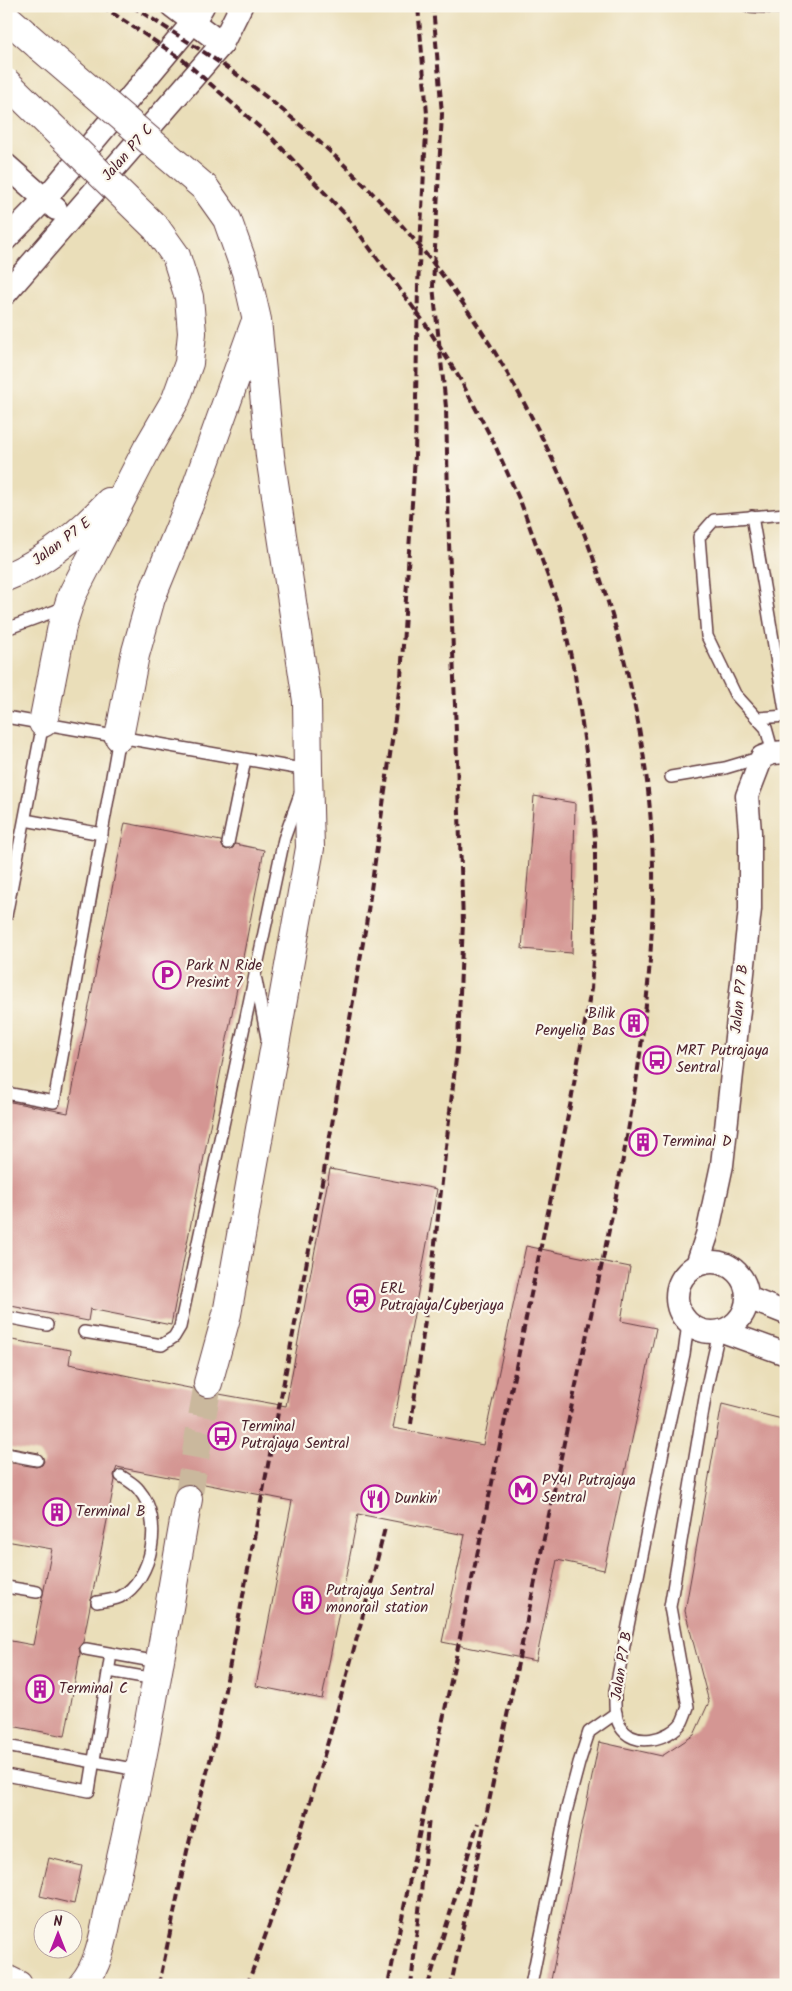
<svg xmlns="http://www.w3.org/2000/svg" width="792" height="1991" viewBox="0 0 792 1991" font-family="Kalam,sans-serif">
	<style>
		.building { fill: #d49693 }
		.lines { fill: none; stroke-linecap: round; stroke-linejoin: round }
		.tertiary-tunnel { stroke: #cab89d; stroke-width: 28; stroke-dasharray: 28 14; stroke-linecap: butt }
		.service-casing { stroke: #623c40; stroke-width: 14 }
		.minor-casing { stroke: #623c40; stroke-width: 25 }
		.tertiary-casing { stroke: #623c40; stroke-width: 30 }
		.service { stroke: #fff; stroke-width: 11 }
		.minor { stroke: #fff; stroke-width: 22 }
		.tertiary { stroke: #fff; stroke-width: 28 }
		.rail { stroke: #4a1f2b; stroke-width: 4; stroke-dasharray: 8 4; stroke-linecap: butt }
		.tertiary-bridge-casing { stroke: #623c40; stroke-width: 30; stroke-linecap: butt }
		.tertiary-bridge { stroke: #fff; stroke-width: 28 }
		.labels { text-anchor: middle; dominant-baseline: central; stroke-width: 4.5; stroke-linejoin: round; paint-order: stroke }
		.street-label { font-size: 15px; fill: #4a1f2b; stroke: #fbf7ec }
		.poi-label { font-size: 15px; fill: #4a1f2b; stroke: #fbf7ec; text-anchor: start }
	</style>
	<rect width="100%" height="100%" fill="#fbf7ec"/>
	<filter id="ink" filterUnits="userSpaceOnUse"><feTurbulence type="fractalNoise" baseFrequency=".02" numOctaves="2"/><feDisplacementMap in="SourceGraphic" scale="10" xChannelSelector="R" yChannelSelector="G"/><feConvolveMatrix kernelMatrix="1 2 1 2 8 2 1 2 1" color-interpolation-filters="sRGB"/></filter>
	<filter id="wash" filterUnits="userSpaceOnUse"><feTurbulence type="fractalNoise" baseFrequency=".0096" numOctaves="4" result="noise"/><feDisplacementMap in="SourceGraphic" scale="20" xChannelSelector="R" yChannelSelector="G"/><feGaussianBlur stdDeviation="1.12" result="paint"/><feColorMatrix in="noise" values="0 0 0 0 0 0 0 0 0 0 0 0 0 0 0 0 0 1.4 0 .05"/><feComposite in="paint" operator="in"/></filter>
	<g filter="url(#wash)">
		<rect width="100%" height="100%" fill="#eadeb9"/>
		<g id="blocks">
			<g class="building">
				<path d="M534,796L575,803L572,953L522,949Z"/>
				<path d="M125,823L221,841L223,848L227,850L233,848L235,844L264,850L171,1325L90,1309L88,1321L6,1305V1101L68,1113Z"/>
				<path d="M330,1169L437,1189L393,1428L483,1445L526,1246L630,1267L621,1321L656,1328L604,1570L557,1560L536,1661L442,1642L465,1535L358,1514L322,1699L256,1686L292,1501L117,1467L114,1475L115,1480L83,1642L79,1647L80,1654L65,1736L6,1725V1640L33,1645L52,1549L6,1541V1462L36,1467L42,1465L44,1461L39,1453L6,1447V1339L71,1350L69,1364L194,1389L197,1394L204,1398H212L219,1394L286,1406Z"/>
				<path d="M722,1404L786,1420V1985H550L599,1742L662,1756L694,1735L709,1702L685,1611Z"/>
				<path d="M49,1858L82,1866L74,1904L40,1896Z"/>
			</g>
		</g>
	</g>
	<g filter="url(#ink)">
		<use href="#blocks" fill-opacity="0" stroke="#623c40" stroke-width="1"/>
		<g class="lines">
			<path class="tertiary-tunnel" d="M188,1499L208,1383"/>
			<g class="service-casing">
				<g id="service">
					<path d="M748,6L786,8"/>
					<path d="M752,516L786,716"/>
					<path d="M6,629L66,607"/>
					<path d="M6,717L307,770"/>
					<path d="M758,718L786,716"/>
					<path d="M773,753L766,728L735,694L707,636L699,537L714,520L786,514"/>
					<path d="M671,777L725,768L762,757"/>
					<path d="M25,820L102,834"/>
					<path d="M228,843L245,760"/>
					<path d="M6,916L43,723"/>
					<path d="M256,980L267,1038"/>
					<path d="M6,1093L54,1102L119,737"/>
					<path d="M6,1317L47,1325"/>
					<path d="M688,1323L684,1354L664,1446L615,1691C615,1703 614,1716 620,1726C633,1749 669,1740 682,1722C684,1718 686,1712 688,1707L670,1607L707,1386L719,1332"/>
					<path d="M84,1332L162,1345L174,1337L180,1327L284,839L300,794"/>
					<path d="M6,1454L37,1460"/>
					<path d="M6,1587L37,1592"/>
					<path d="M97,1602C104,1601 113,1600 120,1597C153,1579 164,1519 139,1490C135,1484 127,1480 121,1476"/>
					<path d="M86,1649L158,1662"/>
					<path d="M109,1671L155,1679"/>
					<path d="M6,1746L138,1770"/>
					<path d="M6,1775L89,1791L111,1654"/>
					<path d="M531,1985L566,1812L579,1763L589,1732L616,1713"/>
				</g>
			</g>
			<g class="minor-casing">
				<g id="minor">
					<path d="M172,6L222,44"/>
					<path d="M6,165L56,209"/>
					<path d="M6,239L45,199L194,21L203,6"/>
					<path d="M6,293L222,44L241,6"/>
					<circle cx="712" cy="1297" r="35"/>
					<path d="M697,1265L707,1235L722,1165L750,909V832L747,796L762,757L773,753L786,752"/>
					<path d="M748,1298L786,1313"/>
					<path d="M722,1331L786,1354"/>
				</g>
			</g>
			<g class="tertiary-casing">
				<g id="tertiary">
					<path d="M6,17L39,46"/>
					<path d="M205,188L227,219L246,272L257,320L270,456L307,701L308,770L310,848L227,1314L208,1383"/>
					<path d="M6,577C46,562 80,533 109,502"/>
					<path d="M43,723L62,626L72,595L147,449L176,399L189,363L192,333L189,297L176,256L156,228"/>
					<path d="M119,737L135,655L151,598L197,485L254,326"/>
					<path d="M6,1979L18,1985"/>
					<path d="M82,1985C101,1964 105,1927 111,1900C144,1768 164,1632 188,1499"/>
				</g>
			</g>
			<use href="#service" class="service"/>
			<use href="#minor" class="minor"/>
			<use href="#tertiary" class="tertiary"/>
			<g class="rail">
				<path d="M102,6L183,60L272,138L344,213L426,325L460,379L493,441L521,503L562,615L575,675L591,787L595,839V932L591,989L570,1106L388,1985"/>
				<path d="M132,6C169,30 207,53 243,79C303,124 362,178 411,236C557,408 657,667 653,894C650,1066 607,1236 572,1404C532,1597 491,1791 451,1985"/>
				<path d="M411,1424L433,1261L458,1041L463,922L449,543L446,407L433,286L442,114L433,6"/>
				<path d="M159,1985L187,1851L216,1737L323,1177L366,925L401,677L415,456L418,285L427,114L418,6"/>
				<path d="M247,1985C304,1836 347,1682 385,1528"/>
				<path d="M411,1985L429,1818"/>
				<path d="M428,1985L478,1823"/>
			</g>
			<g class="tertiary-bridge-casing">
				<g id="tertiary-bridge">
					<path d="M39,46L205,188"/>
					<path d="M6,82L156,228"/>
				</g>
			</g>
			<use href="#tertiary-bridge" class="tertiary-bridge"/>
		</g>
	</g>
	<defs>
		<g id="parking-ring" transform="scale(1.4375)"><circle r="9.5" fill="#fbf7ec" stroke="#b5179e" stroke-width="1.5"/><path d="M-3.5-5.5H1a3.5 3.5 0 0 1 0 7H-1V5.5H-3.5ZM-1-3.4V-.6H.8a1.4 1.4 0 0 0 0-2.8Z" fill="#b5179e"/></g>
		<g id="building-ring" transform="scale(1.4375)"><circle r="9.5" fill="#fbf7ec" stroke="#b5179e" stroke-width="1.5"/><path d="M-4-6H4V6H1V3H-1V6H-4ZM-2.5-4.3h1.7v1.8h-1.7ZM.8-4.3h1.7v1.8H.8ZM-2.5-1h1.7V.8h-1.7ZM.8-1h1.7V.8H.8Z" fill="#b5179e"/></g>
		<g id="bus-ring" transform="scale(1.4375)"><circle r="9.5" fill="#fbf7ec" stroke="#b5179e" stroke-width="1.5"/><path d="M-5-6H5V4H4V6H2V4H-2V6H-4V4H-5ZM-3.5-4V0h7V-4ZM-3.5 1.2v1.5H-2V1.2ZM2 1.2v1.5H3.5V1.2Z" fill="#b5179e"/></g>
		<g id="station-ring" transform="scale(1.4375)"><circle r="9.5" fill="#fbf7ec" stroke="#b5179e" stroke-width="1.5"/><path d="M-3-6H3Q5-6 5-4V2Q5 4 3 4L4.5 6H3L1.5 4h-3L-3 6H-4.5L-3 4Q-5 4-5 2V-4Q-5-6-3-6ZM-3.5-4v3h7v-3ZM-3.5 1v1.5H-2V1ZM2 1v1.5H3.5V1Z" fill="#b5179e"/></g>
		<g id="metro-ring" transform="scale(1.4375)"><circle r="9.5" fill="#fbf7ec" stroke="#b5179e" stroke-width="1.5"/><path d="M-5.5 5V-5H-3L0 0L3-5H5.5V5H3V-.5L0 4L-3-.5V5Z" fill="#b5179e"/></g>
		<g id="restaurant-ring" transform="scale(1.4375)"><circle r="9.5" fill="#fbf7ec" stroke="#b5179e" stroke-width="1.5"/><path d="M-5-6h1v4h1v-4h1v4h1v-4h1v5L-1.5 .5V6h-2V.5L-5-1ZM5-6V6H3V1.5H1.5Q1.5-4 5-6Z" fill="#b5179e"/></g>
	</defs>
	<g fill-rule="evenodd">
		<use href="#parking-ring" x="167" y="975"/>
		<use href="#building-ring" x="634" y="1023"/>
		<use href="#bus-ring" x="657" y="1060"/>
		<use href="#building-ring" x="643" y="1142"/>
		<use href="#station-ring" x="361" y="1298"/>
		<use href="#bus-ring" x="222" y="1436"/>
		<use href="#metro-ring" x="523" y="1490"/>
		<use href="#restaurant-ring" x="375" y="1499"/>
		<use href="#building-ring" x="57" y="1512"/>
		<use href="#building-ring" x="307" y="1600"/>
		<use href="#building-ring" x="40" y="1689"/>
	</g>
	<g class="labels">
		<g class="street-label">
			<text transform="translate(128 153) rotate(-49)">Jalan P7 C</text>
			<text transform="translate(62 542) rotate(-37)">Jalan P7 E</text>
			<text transform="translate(740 999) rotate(-84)">Jalan P7 B</text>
			<text transform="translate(622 1666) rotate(-81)">Jalan P7 B</text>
		</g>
		<g class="poi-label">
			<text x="186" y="966">Park N Ride<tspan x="186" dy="17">Presint 7</tspan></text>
			<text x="615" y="1014" text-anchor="end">Bilik<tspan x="615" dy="17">Penyelia Bas</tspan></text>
			<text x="676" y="1051">MRT Putrajaya<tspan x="676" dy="17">Sentral</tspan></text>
			<text x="662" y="1142">Terminal D</text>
			<text x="380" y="1289">ERL<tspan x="380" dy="17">Putrajaya/Cyberjaya</tspan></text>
			<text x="241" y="1427">Terminal<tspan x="241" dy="17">Putrajaya Sentral</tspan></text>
			<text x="542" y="1481">PY41 Putrajaya<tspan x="542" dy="17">Sentral</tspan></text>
			<text x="394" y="1499">Dunkin'</text>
			<text x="76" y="1512">Terminal B</text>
			<text x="326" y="1591">Putrajaya Sentral<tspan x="326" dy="17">monorail station</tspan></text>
			<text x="59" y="1689">Terminal C</text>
		</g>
	</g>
	<rect width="792" height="1991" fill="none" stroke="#fbf7ec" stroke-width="25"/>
	<g transform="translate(58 1934)"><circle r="24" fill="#fbf7ec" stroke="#b4a19f"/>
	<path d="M0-4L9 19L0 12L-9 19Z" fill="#b5179e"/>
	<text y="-8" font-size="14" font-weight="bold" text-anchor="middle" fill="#4a1f2b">N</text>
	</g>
</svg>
